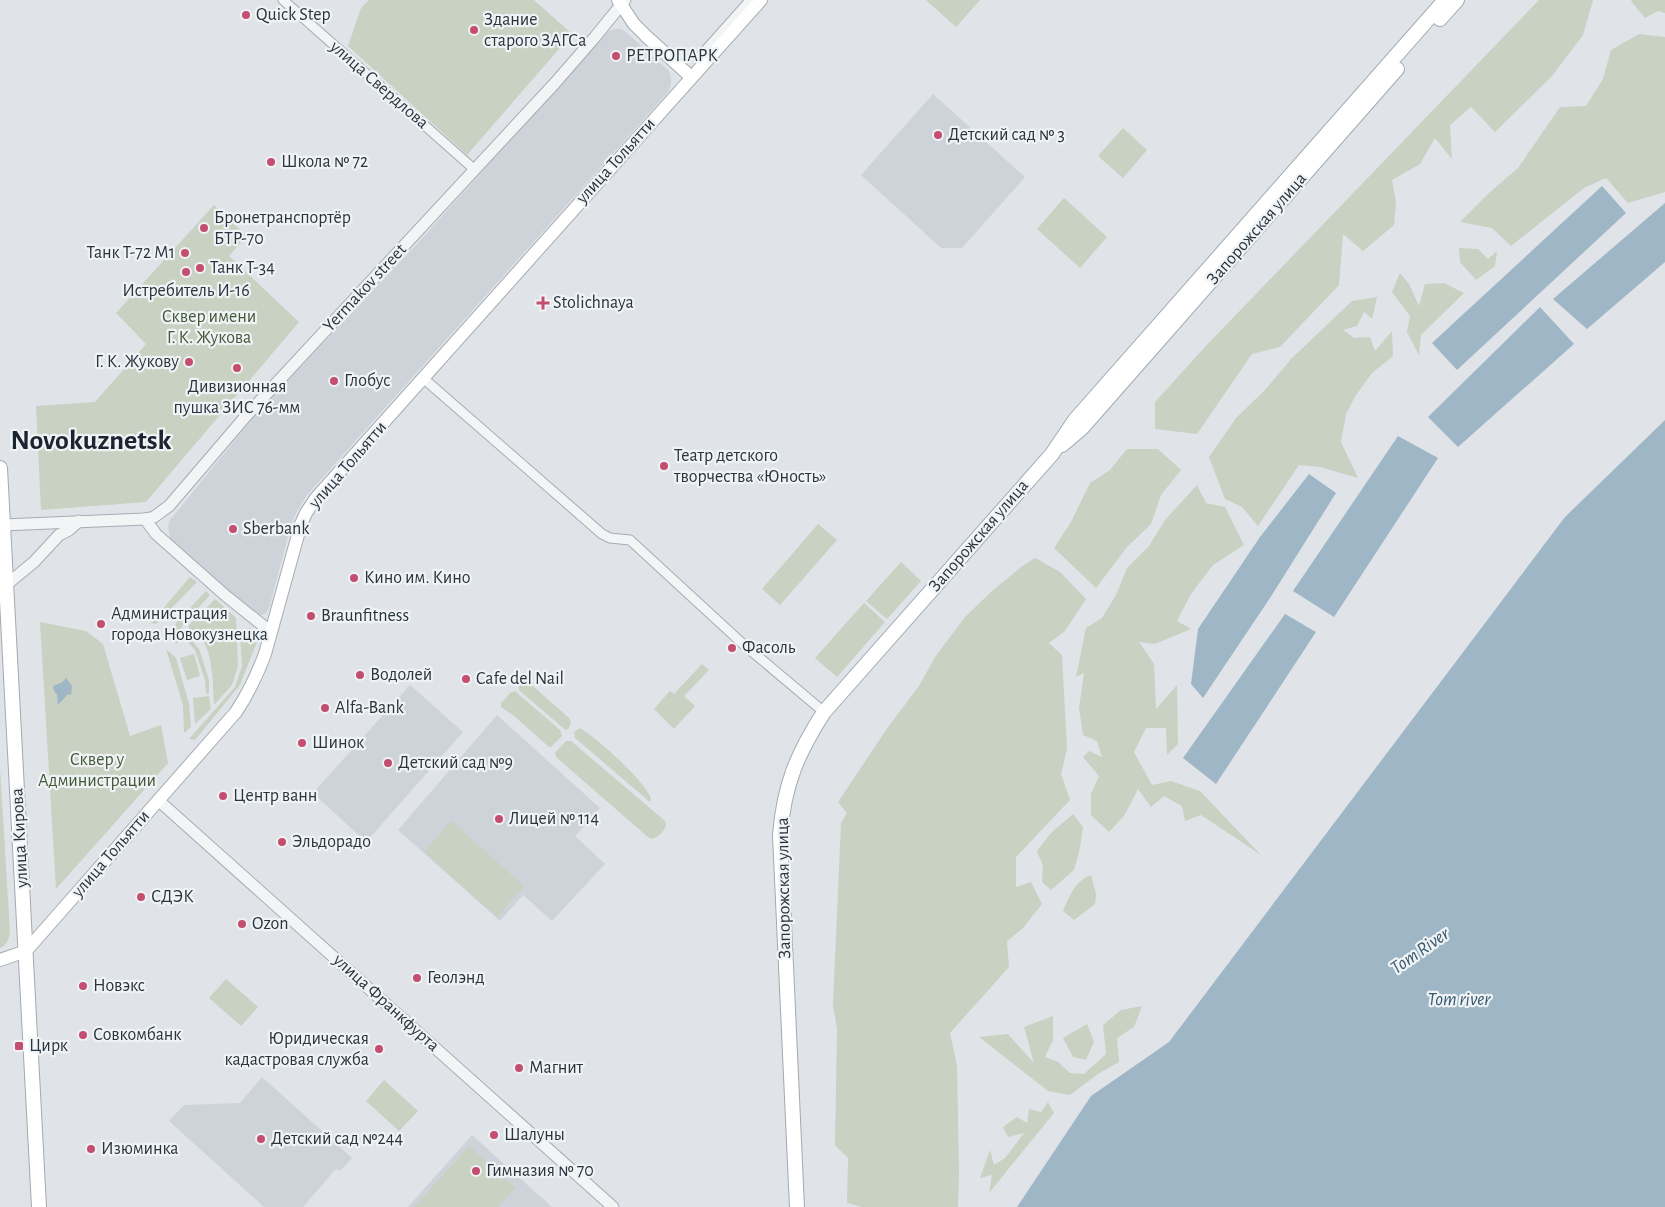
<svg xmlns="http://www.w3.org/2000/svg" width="1665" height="1207" viewBox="0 0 1665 1207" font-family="'Alegreya Sans',sans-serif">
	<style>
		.built { fill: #ced3d9 }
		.green { fill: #c8d1c2 }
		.water { fill: #9eb6c5 }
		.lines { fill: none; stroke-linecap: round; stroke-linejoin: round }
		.pedestrian-casing { stroke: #a6acb2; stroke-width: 9 }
		.minor-casing { stroke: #a6acb2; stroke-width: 11 }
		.tertiary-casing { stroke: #a6acb2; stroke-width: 13 }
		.secondary-casing { stroke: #a6acb2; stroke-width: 14 }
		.primary-casing { stroke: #a0aab2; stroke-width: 16 }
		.pedestrian { stroke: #f2f4f6; stroke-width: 7 }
		.minor { stroke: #f2f4f6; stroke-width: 9 }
		.tertiary { stroke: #f2f4f6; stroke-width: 11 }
		.secondary { stroke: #fff; stroke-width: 12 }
		.primary { stroke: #fff; stroke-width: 14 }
		.poi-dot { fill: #c34e70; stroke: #eff3f5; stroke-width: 2 }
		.labels { text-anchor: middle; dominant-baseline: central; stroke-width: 4.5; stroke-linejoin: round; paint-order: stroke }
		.poi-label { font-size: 18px; fill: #2a343e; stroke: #eff3f5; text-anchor: start }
		.street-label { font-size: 18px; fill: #2a343e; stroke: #eff3f5 }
		.park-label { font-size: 18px; fill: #435838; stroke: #eff3f5 }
		.water-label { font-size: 19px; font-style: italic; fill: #37576e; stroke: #eff3f5 }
		.town-label { font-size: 28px; font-weight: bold; fill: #1c252f; stroke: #eff3f5 }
	</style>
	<rect width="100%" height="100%" fill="#e0e4e8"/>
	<g class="built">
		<path d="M615,29H621L626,32L669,71L671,77V85L668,92L307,495L297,511L291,526L269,608L266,613L262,615L254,614L171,541L168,526L170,520L256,414L416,245L606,34L609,31Z"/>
		<path d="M933,94L1025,177L962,248H941L861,175Z"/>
		<path d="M410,685L463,732L366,842L313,793Z"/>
		<path d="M497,715L600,808L575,836L605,864L552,921L523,895L500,921L398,830Z"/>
		<path d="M262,1077L352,1158L340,1171L337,1169L334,1171L303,1207H264L169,1121L184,1105L240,1103Z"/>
		<path d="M472,1135L552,1207H408Z"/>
	</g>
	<g class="green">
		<path d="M369,0H534L572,34L467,155L348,46L361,8Z"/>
		<path d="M926,0H980L956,27Z"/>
		<path d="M1539,0H1593L1583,35L1552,76L1495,132L1471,107L1450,125L1452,159L1435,138L1420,164L1392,180L1396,202L1394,225L1363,251L1343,234L1339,285L1280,347L1252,354L1197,434L1155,429V402L1203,349Z"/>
		<path d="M1632,0H1665V13L1658,11L1645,18L1631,1Z"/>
		<path d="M1639,34L1665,37V192L1628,203L1606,178L1584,188L1511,246L1492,228L1460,222L1489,193L1518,168L1560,107L1586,106L1603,79L1611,50Z"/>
		<path d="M1123,128L1147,150L1123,178L1098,156Z"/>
		<path d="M1064,198L1107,237L1080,268L1037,229Z"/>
		<path d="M214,205L247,236L229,256L299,322L146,502L41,510L36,406L95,402L146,344L116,313Z"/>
		<path d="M1459,248L1478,249L1488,259L1497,251L1495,266L1476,280L1460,262Z"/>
		<path d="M1400,273L1409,284L1419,306L1425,284L1444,283L1464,293L1421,335L1419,355L1407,332L1410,316L1392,292Z"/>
		<path d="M1377,297L1372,319L1364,312L1357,326L1343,330L1354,338L1370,337L1375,351L1392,331L1393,356L1372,373L1356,395L1346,414L1341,442L1358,478L1320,467L1299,465L1258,526L1242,507L1225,499L1209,457L1236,418L1265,390L1292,358L1352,301Z"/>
		<path d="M1127,449H1158L1181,470L1161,495L1151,524L1127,547L1096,588L1054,548L1071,522L1090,483L1110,470Z"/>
		<path d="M1197,485L1206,503L1225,507L1244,545L1213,565L1191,594L1177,621L1191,629L1155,644L1139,642L1154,664L1156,709L1177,685L1178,744L1167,755L1166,728H1146L1134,752L1152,785L1171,781L1200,791L1261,855L1201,815L1185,821L1182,806L1164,796L1151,807L1138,789L1124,816L1109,832L1091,815V794L1099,776L1083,757L1089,751L1102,757L1097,741L1083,735L1079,708L1084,673L1076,677L1086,628L1102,618L1116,595L1127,568L1149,546L1165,520Z"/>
		<path d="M818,524L837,540L780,605L762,589Z"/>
		<path d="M1035,558L1060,572L1086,599L1065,631L1049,643L1062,655L1067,749L1061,774L1070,800L1016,857V887L1031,882L1042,904L1023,928L1007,941L1009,967L950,1033L957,1066L959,1172L958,1207H862L847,1203L848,1158L835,1145L837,1030L833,1004L841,823L847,813L838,802L888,727L919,686L935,657L965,617L992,591L1021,567Z"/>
		<path d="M901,562L921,581L887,619L866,601Z"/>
		<path d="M190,577L197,582L156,624L151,623Z"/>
		<path d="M206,591L210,595L182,626L181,630L184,635L176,644L172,638L176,623Z"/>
		<path d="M215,599L236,618L238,666L232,685L214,705C213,689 213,657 204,643C199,637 191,634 188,626Z"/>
		<path d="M864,603L885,622L837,677L815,658Z"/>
		<path d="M40,622L86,631L103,644L130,736L161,725L168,763L56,889Z"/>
		<path d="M250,627L257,642L240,685L195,740L189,739L235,687L242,666L240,636Z"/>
		<path d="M187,635L199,649L209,680V693L206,694L205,680L195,650L184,638Z"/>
		<path d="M166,649L176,658L189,704L191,727L184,733L183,705Z"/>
		<path d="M194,654L200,676L187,680L180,658Z"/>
		<path d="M702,664L709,670L684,696L695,706L674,729L654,709L670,691L674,694Z"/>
		<path d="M527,681L569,718L571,722L569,728L566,730L562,727L519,690V683Z"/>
		<path d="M515,691L560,730L562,736L551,747H549L514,716L501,707V703L510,693Z"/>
		<path d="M209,696L211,709L195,724L193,698Z"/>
		<path d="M580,728C597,738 646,782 651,799L650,802L575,738L574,732Z"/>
		<path d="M566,741H571L665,821L666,825C665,831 658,837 652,839L649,838L556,757L555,753Z"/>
		<path d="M0,768L10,932C9,939 7,945 0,948Z"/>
		<path d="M1073,814L1083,827L1080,848L1074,870L1051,890L1042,882L1043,866L1037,851L1051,833Z"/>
		<path d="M451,821L524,886L497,917L424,852Z"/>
		<path d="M1091,875L1096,894L1095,904L1074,920L1063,911C1070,895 1075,881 1091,875Z"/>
		<path d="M226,979L258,1007L241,1026L209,998Z"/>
		<path d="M1142,1006L1134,1027L1117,1038L1119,1062L1098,1074L1070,1095L1048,1091L979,1037L1008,1034L1034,1063L1024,1027L1053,1016V1040L1045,1057L1058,1062L1070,1073L1084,1074L1106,1054L1103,1025L1121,1010Z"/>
		<path d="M1087,1024L1094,1042L1086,1060L1073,1057L1063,1038Z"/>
		<path d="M384,1080L418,1111L399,1131L366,1101Z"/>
		<path d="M1048,1102L1054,1113L989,1193L992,1175L980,1178L990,1150L994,1165L1005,1158L1024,1133L1008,1137L1003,1127L1017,1117L1027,1123L1029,1109L1041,1112Z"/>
		<path d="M469,1146L516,1188L498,1207H414Z"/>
	</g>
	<g class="water">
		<path d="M1602,186L1626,213L1457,370L1432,343Z"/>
		<path d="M1665,203V262L1587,329L1553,299Z"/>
		<path d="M1540,307L1574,344L1458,447L1428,417Z"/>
		<path d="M1665,420V1207H1017L1091,1096L1169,1042L1565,517Z"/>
		<path d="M1398,436L1438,458L1334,617L1293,591Z"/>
		<path d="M1309,474L1336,493L1270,598L1203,698L1191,684L1198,629L1260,537Z"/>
		<path d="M1285,614L1316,632L1216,784L1183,758Z"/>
		<path d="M66,678L72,686L71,695L68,694L58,705L57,694L55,693L53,687L55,685L61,683Z"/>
	</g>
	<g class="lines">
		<g class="pedestrian-casing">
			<path id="pedestrian" d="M700,55L749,0"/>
		</g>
		<g class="minor-casing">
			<g id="minor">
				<path d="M283,0L475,170"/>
				<path d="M423,378L602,534L610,538L630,540L743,644L824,712"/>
			</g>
		</g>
		<g class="tertiary-casing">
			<g id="tertiary">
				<path d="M145,519L156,534L226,596L271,632"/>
				<path d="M3,525L145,519L154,517L169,506L246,416L555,83L595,37L625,0"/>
				<path d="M6,585L34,562L59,535L69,530L79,521"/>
				<path d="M158,800L613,1207"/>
			</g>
		</g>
		<g class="secondary-casing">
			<g id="secondary">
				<path d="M618,0L634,24L646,36L691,77"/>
				<path d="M0,960L26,951L236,712C248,694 257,675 265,654L301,524L306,513L316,498L761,0"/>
			</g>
		</g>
		<g class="primary-casing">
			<g id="primary">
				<path d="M1440,19L1457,0"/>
				<path d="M1062,445L1082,428L1397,69"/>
				<path d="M0,468L39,1207"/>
				<path d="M797,1207L780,835C784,785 797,754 824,712L1052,454L1075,420L1445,0"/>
			</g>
		</g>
		<use href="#pedestrian" class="pedestrian"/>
		<use href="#minor" class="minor"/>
		<use href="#tertiary" class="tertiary"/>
		<use href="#secondary" class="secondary"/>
		<use href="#primary" class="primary"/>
	</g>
	<g class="poi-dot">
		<circle cx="246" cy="15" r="5"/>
		<circle cx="474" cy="30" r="5"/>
		<circle cx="616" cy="56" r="5"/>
		<circle cx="938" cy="135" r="5"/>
		<circle cx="271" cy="162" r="5"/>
		<circle cx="204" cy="228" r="5"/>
		<circle cx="185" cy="253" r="5"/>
		<circle cx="200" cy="268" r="5"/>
		<circle cx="186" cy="272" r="5"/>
		<path d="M540.5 295.5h5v5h5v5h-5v5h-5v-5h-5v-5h5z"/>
		<circle cx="189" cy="362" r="5"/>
		<circle cx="237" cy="368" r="5"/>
		<circle cx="334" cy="381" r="5"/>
		<circle cx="664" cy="466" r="5"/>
		<circle cx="233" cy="529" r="5"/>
		<circle cx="354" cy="578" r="5"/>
		<circle cx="311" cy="616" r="5"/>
		<circle cx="101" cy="624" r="5"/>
		<circle cx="732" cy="648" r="5"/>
		<circle cx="360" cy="675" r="5"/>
		<circle cx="466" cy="679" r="5"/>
		<circle cx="325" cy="708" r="5"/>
		<circle cx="302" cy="743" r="5"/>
		<circle cx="388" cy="763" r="5"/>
		<circle cx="223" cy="796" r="5"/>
		<circle cx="499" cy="819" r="5"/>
		<circle cx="282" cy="842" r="5"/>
		<circle cx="141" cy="897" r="5"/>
		<circle cx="242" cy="924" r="5"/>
		<circle cx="417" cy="978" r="5"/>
		<circle cx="83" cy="986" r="5"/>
		<circle cx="83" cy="1035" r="5"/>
		<rect x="14" y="1041" width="10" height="10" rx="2.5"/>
		<circle cx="379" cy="1049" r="5"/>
		<circle cx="519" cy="1068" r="5"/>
		<circle cx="494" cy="1135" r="5"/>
		<circle cx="261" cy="1139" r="5"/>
		<circle cx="91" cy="1149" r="5"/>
		<circle cx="476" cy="1171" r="5"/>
	</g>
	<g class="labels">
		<g class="poi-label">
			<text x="256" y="15">Quick Step</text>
			<text x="484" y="20">Здание<tspan x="484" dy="21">старого ЗАГСа</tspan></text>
			<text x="626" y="56">РЕТРОПАРК</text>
			<text x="948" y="135">Детский сад № 3</text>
			<text x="281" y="162">Школа № 72</text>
			<text x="214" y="218">Бронетранспортёр<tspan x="214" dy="21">БТР-70</tspan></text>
			<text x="175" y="253" text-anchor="end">Танк Т-72 М1</text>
			<text x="210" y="268">Танк Т-34</text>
			<text x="186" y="291" text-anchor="middle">Истребитель И-16</text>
			<text x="553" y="303">Stolichnaya</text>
			<text x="179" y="362" text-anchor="end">Г. К. Жукову</text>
			<text x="344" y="381">Глобус</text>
			<text x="237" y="387" text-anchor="middle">Дивизионная<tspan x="237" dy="21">пушка ЗИС 76-мм</tspan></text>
			<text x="674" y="456">Театр детского<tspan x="674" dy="21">творчества «Юность»</tspan></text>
			<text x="243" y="529">Sberbank</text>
			<text x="364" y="578">Кино им. Кино</text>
			<text x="111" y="614">Администрация<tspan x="111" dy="21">города Новокузнецка</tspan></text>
			<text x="321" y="616">Braunfitness</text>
			<text x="742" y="648">Фасоль</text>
			<text x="370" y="675">Водолей</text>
			<text x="476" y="679">Cafe del Nail</text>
			<text x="335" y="708">Alfa-Bank</text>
			<text x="312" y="743">Шинок</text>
			<text x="398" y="763">Детский сад №9</text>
			<text x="233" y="796">Центр ванн</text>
			<text x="509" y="819">Лицей № 114</text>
			<text x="292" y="842">Эльдорадо</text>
			<text x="151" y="897">СДЭК</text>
			<text x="252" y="924">Ozon</text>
			<text x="427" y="978">Геолэнд</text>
			<text x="93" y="986">Новэкс</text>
			<text x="93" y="1035">Совкомбанк</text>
			<text x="369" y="1039" text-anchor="end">Юридическая<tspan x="369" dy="21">кадастровая служба</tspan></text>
			<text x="29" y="1046">Цирк</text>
			<text x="529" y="1068">Магнит</text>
			<text x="504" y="1135">Шалуны</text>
			<text x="271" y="1139">Детский сад №244</text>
			<text x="101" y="1149">Изюминка</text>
			<text x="486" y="1171">Гимназия № 70</text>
		</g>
		<g class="street-label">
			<text transform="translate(379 85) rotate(41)">улица Свердлова</text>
			<text transform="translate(616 161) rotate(-48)">улица Тольятти</text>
			<text transform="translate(1257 229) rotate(-49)">Запорожская улица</text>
			<text transform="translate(365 288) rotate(-47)">Yermakov street</text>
			<text transform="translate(348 465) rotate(-49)">улица Тольятти</text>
			<text transform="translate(979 536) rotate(-49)">Запорожская улица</text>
			<text transform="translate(20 838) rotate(-93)">улица Кирова</text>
			<text transform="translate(111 854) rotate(-49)">улица Тольятти</text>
			<text transform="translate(784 888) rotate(-91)">Запорожская улица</text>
			<text transform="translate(386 1003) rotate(42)">улица Франкфурта</text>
		</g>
		<g class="park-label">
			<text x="209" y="317">Сквер имени<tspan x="209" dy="21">Г. К. Жукова</tspan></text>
			<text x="97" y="760">Сквер у<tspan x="97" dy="21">Администрации</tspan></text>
		</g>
		<g class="water-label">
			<text transform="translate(1420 951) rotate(-35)">Tom River</text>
			<text x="1459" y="999">Tom river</text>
		</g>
		<g class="town-label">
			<text x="91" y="441">Novokuznetsk</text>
		</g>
	</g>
</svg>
